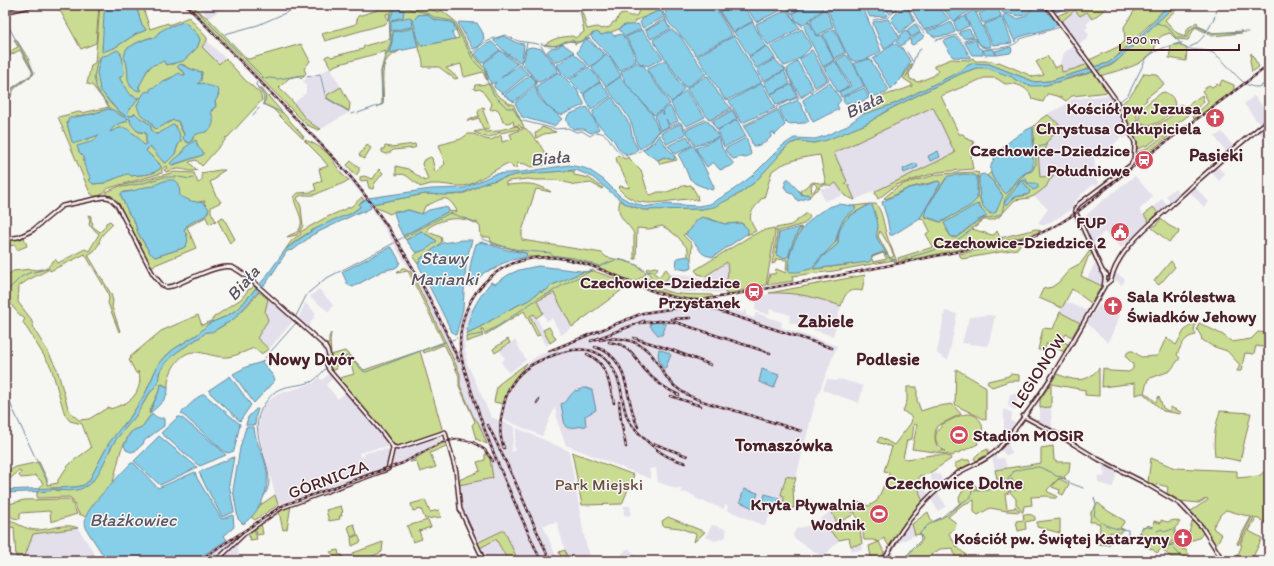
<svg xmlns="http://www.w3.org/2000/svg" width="1274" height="566" viewBox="0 0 1274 566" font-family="Itim,sans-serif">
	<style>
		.built { fill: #e3dfeb }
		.green { fill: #c9dc91; stroke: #8a7e5e; fill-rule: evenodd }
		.water { fill: #87cee8; stroke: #6f889c; fill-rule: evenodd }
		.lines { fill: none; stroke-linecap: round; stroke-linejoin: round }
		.stream { stroke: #6f889c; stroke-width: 1 }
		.minor-casing { stroke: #4a1f2b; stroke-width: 5.5 }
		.minor { stroke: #f6f6f2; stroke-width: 2.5 }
		.rail-casing { stroke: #4a1f2b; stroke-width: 2.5 }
		.rail { stroke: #f6f6f2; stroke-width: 1; stroke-dasharray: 3; stroke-linecap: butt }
		.labels { text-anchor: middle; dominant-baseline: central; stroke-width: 3; stroke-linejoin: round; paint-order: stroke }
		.poi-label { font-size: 17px; font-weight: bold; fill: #4a1f2b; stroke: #f6f6f2; text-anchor: end }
		.street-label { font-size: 17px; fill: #4a1f2b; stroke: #f6f6f2 }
		.park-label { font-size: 17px; fill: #6a4e44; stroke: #f6f6f2 }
		.water-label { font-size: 18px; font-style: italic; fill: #5c5464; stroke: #f6f6f2 }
		.neighbourhood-label { font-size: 18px; font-weight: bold; fill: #4a1f2b; stroke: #f6f6f2 }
	</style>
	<rect width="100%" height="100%" fill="#f6f6f2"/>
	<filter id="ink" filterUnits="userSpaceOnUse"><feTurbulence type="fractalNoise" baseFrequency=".025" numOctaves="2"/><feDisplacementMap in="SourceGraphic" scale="8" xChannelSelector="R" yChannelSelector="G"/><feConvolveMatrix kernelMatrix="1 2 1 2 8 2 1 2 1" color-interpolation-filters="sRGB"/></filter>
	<g filter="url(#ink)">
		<g class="built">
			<path d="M184,5H188L331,153L351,174L366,196L364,198L334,160Z"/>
			<path d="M199,5H228L208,18Z"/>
			<path d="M1075,10L1087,12L1092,19L1086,24L1088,27L1085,29L1089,35L1087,37L1088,38L1078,45L1061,22Z"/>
			<path d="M207,41L225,58L219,64L202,47Z"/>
			<path d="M1075,46L1088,64L1074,69L1062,72L1060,63L1062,56L1065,52Z"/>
			<path d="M330,68L341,87L327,95L320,73Z"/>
			<path d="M319,75L326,98L348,113L321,129L315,127L304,118L294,103L306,93V84L303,81L309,77Z"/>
			<path d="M1111,95L1121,114L1129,135L1124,139L1121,137L1108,150L1094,152L1095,168L1097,172L1093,175L1099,183L1096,186L1094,184L1082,194L1074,202L1071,209L1066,213L1045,225H1041L1038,223L1048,209L1034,196L1046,187L1049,181L1053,176L1040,177L1037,151L1046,149V143L1061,126L1048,115L1049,113L1065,105L1072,99Z"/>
			<path d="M1254,96L1269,114V118L1260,125L1244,104Z"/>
			<path d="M934,107L956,153L876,191L875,193L874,191L855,200L848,184L846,185L845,182H847L833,153Z"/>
			<path d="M1264,126L1269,131V144L1258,131Z"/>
			<path d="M1222,132L1234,147L1227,153L1215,137Z"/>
			<path d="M1217,166L1225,174L1219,181L1211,171Z"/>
			<path d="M1135,176L1153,197L1139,210L1149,222L1128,242L1125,243L1122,248L1104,232L1092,244L1081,220L1102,201Z"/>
			<path d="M836,183L844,195L824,201L820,188H830Z"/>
			<path d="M1194,186L1209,202L1204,207L1189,191Z"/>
			<path d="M1175,188L1180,194L1171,202L1166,196Z"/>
			<path d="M1162,199L1168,205L1158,213L1153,207Z"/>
			<path d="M376,208L394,235L427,288L459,357H460L459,336L462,318L468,305L472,308L463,336L467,363L491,417L515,427L511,452L515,451L514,444L517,428L569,451L585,541L590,556L577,561H568L557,522L543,525L558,561H486L480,548L496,539L507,561L508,541L504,530L477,543L461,509L459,485L493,478L490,459L493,458L478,422L473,416L460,385V376L446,341L411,272L373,210Z"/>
			<path d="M1096,261L1099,270L1103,277L1102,286L1087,279Z"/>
			<path d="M727,262L728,272L725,293L703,292L704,277Z"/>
			<path d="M1114,272L1125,279L1122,285L1113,278Z"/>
			<path d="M670,274L692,275L701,278V289H699L697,292H684L673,290L662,286Z"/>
			<path d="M319,289L333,305L329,312L310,297Z"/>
			<path d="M554,292L572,327L561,335L552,318L547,321L537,302Z"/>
			<path d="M785,292L816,297L841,306L833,336L789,322L791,315L770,309L769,315L755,310L757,300L755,299V296Z"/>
			<path d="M268,299L294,320L269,349L257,338L268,320L265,312Z"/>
			<path d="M715,301V303L720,302L731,306L739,309L738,311L741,312L743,313L744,310L747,311L746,315L754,318L756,313L782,322L781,327L837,346L815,402L805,442L803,443L804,445L796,478L786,476L783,508L768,518L765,526L727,510L728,506L725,505L724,509L695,498V496L684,492V493L681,492L682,489L678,488L677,489L658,482L656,468L649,469L651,479L566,445L558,423L555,407L542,436L499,417L503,404L494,402L497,387L537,356L642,312L654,309L682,305H697Z"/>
			<path d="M1065,301L1087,311L1080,323L1060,312Z"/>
			<path d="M305,303L316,313L307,329L298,320Z"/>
			<path d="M1099,305L1120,315L1108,343L1087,323Z"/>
			<path d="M945,311L957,314L948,360L942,357L937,353Z"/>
			<path d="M534,313L550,343L546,346L530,316Z"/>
			<path d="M990,315L995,316L988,346L962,343L969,318L971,317Z"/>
			<path d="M515,340L526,360L509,373L501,362L505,359L500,350Z"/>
			<path d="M330,373L334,377L326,385L338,399L346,392L380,432L388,447L377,448L359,453L360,457L365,456L364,454L369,452L389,449L390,455L388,466L278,505L258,429L259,419L262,409L265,404L275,395L314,383L319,377L322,380Z"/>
			<path d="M827,379L835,381L840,379L863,386L859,403L823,390Z"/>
			<path d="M1010,394H1017V406L1015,410L1008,406Z"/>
			<path d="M1051,407L1052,429L1040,423V408Z"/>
			<path d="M1004,409L1012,413L1011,421L1016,423L1004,438Z"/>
			<path d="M440,436L441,440L411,458L391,466L393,450Z"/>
			<path d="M1007,441L1012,454L1005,455L1001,448Z"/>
			<path d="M995,454L997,459L1004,458L1007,468L995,470L992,457Z"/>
			<path d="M1103,464L1117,471L1113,487L1098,483V476L1104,477L1105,472L1103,471Z"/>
			<path d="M932,473L940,475L943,482L936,489L930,476Z"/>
			<path d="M925,485L929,496L923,501L920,497L919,488Z"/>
			<path d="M938,493L946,506L938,511L931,499Z"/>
			<path d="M624,506H630L631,513L629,516L624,515Z"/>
			<path d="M831,511L837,523L829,530L839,540L823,557L794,538L793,535L796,529L814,524Z"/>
			<path d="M908,524H912L915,535L898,543Z"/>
			<path d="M712,525L726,529V537L715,541L706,537L708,532Z"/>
			<path d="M78,528L94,553V555L56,561H5V554L14,557L25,556L33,534Z"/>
			<path d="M236,537L240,561H206L204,558Z"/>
			<path d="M862,544L863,550L852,551L851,546Z"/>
			<path d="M628,548L640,561L616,560Z"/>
			<path d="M891,552L901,560L900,561H884Z"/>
		</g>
		<g class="green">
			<path d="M57,5H99L96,43L81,49Z"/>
			<path d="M100,5H115L106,9L102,48H114L136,34L146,30L141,23L136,5H142L150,29L168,23L169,25L189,17L207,38V41L202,47L219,64L225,58L245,80L260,93L262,100L228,137L225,138L226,139L202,166L196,160L189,162L197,170C190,173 186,169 178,169C174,169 170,171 166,172L164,170L168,167L166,166L162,169V173L109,188L100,196H94L90,193L58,117L79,112L82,113L109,107L92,85L87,84L91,65L95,63ZM185,22L197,34L200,40L197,48L183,61L175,62L174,64H165V61L163,60C160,62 156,63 154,64C149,66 139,83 139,89L131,87L128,77L127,62V60H125C123,47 141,40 152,37L154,39L159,32ZM121,53L122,62L120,79L129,94L137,98L127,111L129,116H132L136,114L140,118L150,124L152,131L155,134C159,134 171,128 176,126L181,141L178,145L175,154L166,163H164C161,158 155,150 150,147L147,149L146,151L159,163L161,168C152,176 142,174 131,176L129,173L126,174L104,183L93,184L89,180L91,179C89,172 83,164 84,157C84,152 89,146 91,142L94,141L99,135L84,140L71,138L67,123L77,116L92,114L108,109L113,110L123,117L126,116C124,115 121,114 119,112C102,97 94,80 100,58ZM182,64L193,70L202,72L201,79L198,83L219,94L215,101L216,104L211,113L207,131L201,132L193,136V140L188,143L179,125L178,121L173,120L168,123L154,128L152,123L137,105L145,92L150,93C161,81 169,76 185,75V73L180,70ZM196,141L198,147L203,152L200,156L173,165L184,150Z"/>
			<path d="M188,5H193L199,12L208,18L247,59H249L301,44L310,61L304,69L306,73L301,79L298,76L289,78L279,88C284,93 289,97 293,102C301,113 308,124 321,129L318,130L307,125Z"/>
			<path d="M379,5H420L438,12L441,10L455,21L471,51L485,69L488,80L486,79L483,72L464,77L461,64L446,68L458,78L455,79L439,67H423V62L413,27L410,29L392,34V42L389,53L399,51C396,54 391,55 388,58C379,68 385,91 383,104L377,107L382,104L381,71L386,51L336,65L331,68L325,57L329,55L331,57L363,49L364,46L390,39L389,13L386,14L388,21L385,24L325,41L322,34L356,24L358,16L378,10ZM427,14C433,21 441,22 449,22L456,30L459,38L422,46L418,15Z"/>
			<path d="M640,5H643L646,7L651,5H691L680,7L666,8L635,21L633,26L626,25L622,26L619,29L604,35L593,33L582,41L575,44L574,41L572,40C562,43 555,48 544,45C554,38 560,37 573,36L575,38L584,32L580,9C585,16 584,22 587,29L597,27L601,29L610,27L613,22H616L619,15L625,14L630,16H636L639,11Z"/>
			<path d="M1082,5H1111L1092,19L1087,12L1080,16L1075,10L1061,22L1057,16Z"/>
			<path d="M1130,5L1137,6V5H1168L1150,24L1115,58L1108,63L1094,67L1089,60L1120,46L1125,41L1124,27L1136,8Z"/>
			<path d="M1175,5H1181L1165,20L1177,33L1185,36L1188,28L1197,22L1198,26L1207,30L1205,32L1195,27L1188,40L1176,39L1170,33C1158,36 1157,39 1154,51C1150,54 1147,57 1144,60C1132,69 1114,71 1100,76L1097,71L1112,65L1119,59Z"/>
			<path d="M1209,31L1213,33L1242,31V33L1212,36L1208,33Z"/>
			<path d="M16,39L28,58L34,73C28,81 12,85 11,97L5,101V93L32,74V71L20,50L5,58V54L18,47L14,40Z"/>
			<path d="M1179,44L1187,49L1186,61L1169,58L1171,46Z"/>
			<path d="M1251,53L1259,67L1252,72L1250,60Z"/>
			<path d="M1047,56L1055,68L1061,65L1062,72L1074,69L1088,64L1089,65L1088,69L1050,81L1035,82L989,64L969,65L963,70L894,104L865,114L862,112V109C869,107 872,101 878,98C889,93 901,91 912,86V84L904,79L903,77L911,64L913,65L909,74L910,79L918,82L933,76L939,71L937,69L934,68V66L951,59L969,60L973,58L975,61H992L996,63L999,62L1034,77L1044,75L1036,62Z"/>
			<path d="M981,67C991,68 1008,71 1014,79L1028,85H1046L1094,72L1109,92L1072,96L1066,101L1060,97L1049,94H1047L1043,102L1032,99C1030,88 1016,82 1005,84L996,78H984L941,96L959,134H963L966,138L974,142C970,151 971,159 973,169L938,172L896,185L878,199L875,193L876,191L955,153L933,107L834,153L847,181L845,183L846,185L848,184L855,200L845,196L836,183L831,186L829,185H821L818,188H820L813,193L817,186L814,183L811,185L812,194L810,196L806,194L802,195L800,191L813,182L826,184L820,155C803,157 785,161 772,171L764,198L761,199C752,212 745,214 756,231L747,235L748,233L743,224L741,223L725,224L707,218L695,221L690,231L683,235L692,244L691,259L688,256V249L678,237L669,230L662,226L649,229L637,228L636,259H634V234C628,221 615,219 620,200L633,207L647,210L660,209H702L739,194L755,182L778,155L790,144L798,141L814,143L866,124L890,109L960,74L976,68Z"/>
			<path d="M1144,73L1156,74L1164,84L1146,98L1147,100C1137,108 1137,107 1137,121L1129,127L1127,121V118L1119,105C1132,98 1137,85 1144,73Z"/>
			<path d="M1222,80L1234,85V90L1194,119L1193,116L1207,104L1208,101L1205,95L1202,91L1209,85L1212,87L1217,84L1219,86Z"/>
			<path d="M490,84L497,95L510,104H513L524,127L521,128L519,125L514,126L513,121L508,123L503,122L499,111L497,109L492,110L490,109L492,104C487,99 485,93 480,89L475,90L474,89L475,85Z"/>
			<path d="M341,87L350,104L349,111L327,98V95Z"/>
			<path d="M257,88H261L298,130L303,136L304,138H302L273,109L263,104C265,97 263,93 257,88Z"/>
			<path d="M1164,92C1173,95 1176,101 1174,109C1166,119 1148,133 1139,119C1140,106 1151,101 1161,93Z"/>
			<path d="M1202,95L1204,102L1191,113L1188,105Z"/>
			<path d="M1181,104L1189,115L1148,145L1137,149V143L1131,130L1139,122C1148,134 1165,121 1173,114C1176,110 1177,107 1181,104Z"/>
			<path d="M482,107L485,108L483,111L490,128L487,130L483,129L479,118L468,121L467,120L479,116L478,112Z"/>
			<path d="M1048,115L1061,126L1046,143V149L1038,151L1040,177L1054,176L1049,181L1046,187L1034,196L1029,198L1015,200L999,217L993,220H984L978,224L977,227H974L972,229L992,235H994L997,231L1000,238L1036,229L1041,231L1030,235L899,262L898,258L933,247L926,234L930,231L925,221L920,218L940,184L938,181C928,184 918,185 909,188C900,191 893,197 885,199L884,198L897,187L906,183L939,174L974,172L979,173L977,177H979L980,201L990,214L996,212L1002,194L992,180L987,176L991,172L992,176L1006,194C1015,186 1018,174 1030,171L1034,137L1033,127L1042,118ZM974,175L977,177V199L944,221L940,222L925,217L927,207L946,178ZM1020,181L1030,191L1027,195L1015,197L1007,205ZM979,204L985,217C974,222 966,232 955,238L951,237L946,229Z"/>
			<path d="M127,117L130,118V121L139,132L146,133V144L144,146L136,135C131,133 127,130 120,128L110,132V131L115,125L125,122Z"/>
			<path d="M517,126L520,129L500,133L499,130Z"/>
			<path d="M542,127L556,132L544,134L536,138L535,133L538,132Z"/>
			<path d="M525,128C534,135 547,153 549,164L531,167L525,164L517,163V167L513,168L511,164H506L471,184L464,186H456L440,184H431L420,187C418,183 415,183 412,180C406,175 404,173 396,175V166L408,169L425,181L428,179L422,164L423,161L430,157L432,158L435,172H436L445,164L439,145L461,139L468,134H474L485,139L491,140L501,135L502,142L512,139L510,134Z"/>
			<path d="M483,130L486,132L498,131L499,133C487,140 486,137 474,132Z"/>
			<path d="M1166,135L1168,137L1139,160L1137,157L1138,152L1149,147Z"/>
			<path d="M304,140C313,142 322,148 329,155C336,163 339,174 349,180C341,185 333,187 325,190C321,191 317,195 313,195C306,196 303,193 297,198L301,207L303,226L297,235L287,237C290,234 295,234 298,231C307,220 294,208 294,197L298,193L312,192L316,190L314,184L322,181L319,169L328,166L321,157Z"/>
			<path d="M415,144L416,147L414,148L393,150L391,152L386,154L382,152V149H384L385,146L391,147Z"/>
			<path d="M367,145L371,148L364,159L359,155Z"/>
			<path d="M618,155L625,159L628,157L641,170L648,193L651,195L658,192H667L683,186L691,185L697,195L698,200C676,196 650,210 630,198C625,196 621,191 618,188L620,186L629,188C627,176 617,168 616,157Z"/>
			<path d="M674,155L677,160L660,164L658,160L664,157L668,159L675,158Z"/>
			<path d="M351,161L359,167V171L356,176L347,165Z"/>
			<path d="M379,169L383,173L375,183L373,189L369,188L367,180L362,181L360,180V177L364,176L373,179Z"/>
			<path d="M220,170H225L217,175V178L210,182L215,194L221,202L211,207V212L216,221L209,224L206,217L187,227L196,248L150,267L117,205L106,196V192L120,186L175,172L194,173L198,183C203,181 203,177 201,173ZM133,191L194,212L199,202L205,201L204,203L207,206L205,216L191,222L186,226L184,230L187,235L186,246L183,248L155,257L146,247L138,233L134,220L129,214L126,206L124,192Z"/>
			<path d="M574,171V175L589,178L603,188L602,189L591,183L575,185L557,180H535L528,179L509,181L506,182V185C524,184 534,181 551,192L536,189L522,231V240L602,253L606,257C617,260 642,262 646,274L634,282C595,266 571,254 527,257L526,253L492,244L490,237H481L480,226C464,215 443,217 428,228V232L441,237L442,241L436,248L421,258L418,264L413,257C419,250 429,247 437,241L421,231L406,240L403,236L449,211L456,212L457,211C446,191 442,200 425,206L422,214L408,210L401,212L395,211L390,214L377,208L372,204L425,194L454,195L465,193L484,183L515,175L542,172Z"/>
			<path d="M362,197L364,201L359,204L360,207L350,214L313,230L297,240L285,250L292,240L301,234L300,232L325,218L352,206Z"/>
			<path d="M870,204L849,216L838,239V244L822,257L814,269L847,265L871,260L872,259L873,262L887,259L883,253L872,257L883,252L886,255L877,238L876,233L878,229L871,204H876C883,213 883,222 886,233C889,243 894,253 897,262L895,263L894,260L834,271L792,276L793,281L767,285L770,274H775L776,269L786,273L787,260L776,259L775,263L772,264L777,233H779L776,254L788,256L793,242L800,227L802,228L790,254L788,270L811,269L821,257L833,245L837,239L838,232L841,223L847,215L856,208L853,206ZM880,231L889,245L894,256L890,258L878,236Z"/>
			<path d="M1153,207L1158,213L1149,222L1144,215Z"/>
			<path d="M807,213L810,217L804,224L776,232V228L791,225Z"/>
			<path d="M88,215L91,216V221L93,223L92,226L100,232L105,227L106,223L110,221L113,224C108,230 99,235 99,244L94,251L88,255L111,294L113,301L112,307L120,331L119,332L108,303L109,299L108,293L85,254L50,271L48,267L55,259L58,263L85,249L89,251L99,234L89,225L90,220Z"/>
			<path d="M223,217L235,239L230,243L218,221L217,220Z"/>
			<path d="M1161,219L1168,225L1179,231L1178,234L1169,242L1151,227L1156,225Z"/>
			<path d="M774,228L775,233L766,285L728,294L725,293L728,272L727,262L704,277L702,275L698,274L695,270L749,237L761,231Z"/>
			<path d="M24,237L27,246L17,250L15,245L9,246L7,241L20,239Z"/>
			<path d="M1019,242L1020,245L1017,249L962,259L959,254Z"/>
			<path d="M1091,249L1093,253L1088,257L1081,276L1102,286L1091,303L1072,289L1062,308L1039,298L1043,289L1052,287L1059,282L1070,269L1081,263Z"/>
			<path d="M1171,261L1175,267L1159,285L1154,281Z"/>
			<path d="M655,267L658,268L654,273L659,277L666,269L670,274L662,286C654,284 650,275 646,269Z"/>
			<path d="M47,268L48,270L28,280L19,286L18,302L31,319L35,331L47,350L57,369L68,408L74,416L79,420L89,419L109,407L110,409C122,405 133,402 138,389C140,382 141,378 138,371V374L136,373L129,360L131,358L130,357L161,331L198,315L202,325L211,321L214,317L241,299L249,289H251L254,286L256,288L239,308L227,316L208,324L198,334L174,349L162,359L158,365L145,394L131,416L124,424V426L109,443L89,481L84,485L76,487L39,489L43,483L35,475L31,477L21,478L19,476L21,472L19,471L11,478L5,477V473L16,467L39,462L47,479V485L58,483V480L67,467L73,461L91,448L82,424L70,421L65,415L51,367L23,322L25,319C8,306 5,295 5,275L9,274L13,271L31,269L37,270Z"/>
			<path d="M402,268H405L411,272L448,347L460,374V385L473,416L478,422L487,444L476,439L472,425L475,422L474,419L459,386V376L445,346L443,345L424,353L423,350L444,343L408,271L397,273Z"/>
			<path d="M594,271L630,284L572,327L554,293L537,301L543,313L536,318L534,314L530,316L540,335L537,336L524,311L485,335L483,329H481L483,336L466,342L467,333L480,327L510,309L529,300L539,292H543L550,286L568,278L583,272Z"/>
			<path d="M865,275L862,291C848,288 845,293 841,306C815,297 796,292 769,293Z"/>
			<path d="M647,277L649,278C662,298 691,294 712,295L713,297C687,304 661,292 637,283Z"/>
			<path d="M259,292L268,299L265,312L268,320L257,338L269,349L261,354L254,348C246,351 236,356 228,357C216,358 205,352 194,352C179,352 167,374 168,387L162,384L160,389L149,412L153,414L150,416L142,427L130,433L121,450L113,482L95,503L86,517L79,514L72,499L69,497L37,498V492L49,491L53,489L59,491L87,485L92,482L100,469L115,440L134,418L150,393L155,387L161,368L166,362L177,352L203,335L206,332C224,331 248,306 259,292Z"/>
			<path d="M1060,312L1080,323L1072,337L1066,334L1062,341L1068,344L1064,352L1047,343L1044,350H1038L1043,328L1053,329Z"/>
			<path d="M1196,320L1194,331L1196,335C1185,336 1181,345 1177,355L1180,358L1170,371L1148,379L1144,392L1156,402L1159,396L1163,408L1170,412V407L1181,412V414L1163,411L1143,393L1135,395V383L1102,387L1103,368L1110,371L1129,372L1133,369V364L1126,357L1127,353L1130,351H1133L1141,357L1157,356C1162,350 1162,343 1167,338L1176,345L1184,331Z"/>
			<path d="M1199,323L1223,335L1232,342L1251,339L1258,332L1269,333V348L1256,346L1254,354L1245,353L1241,371H1237L1240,365L1227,351L1212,346L1201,339L1202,338L1197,329Z"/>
			<path d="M549,327L556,339L550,343L543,330Z"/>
			<path d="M331,333L330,340L331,355L345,351L364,370L420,351L443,432L402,445L393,446L387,436L341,382L340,378L354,374L349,358L335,362L337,369L332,371C327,363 331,362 330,354C329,351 327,348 326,344H329V337Z"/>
			<path d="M508,339L510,343L495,353L493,349Z"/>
			<path d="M527,363L508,388L503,404L494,402L497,387L499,384Z"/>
			<path d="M1099,368V396L1085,395V390L1051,384V407L1040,408V400L1057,374C1075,381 1086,384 1099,368Z"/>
			<path d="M956,369L983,385L986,388V420L955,405Z"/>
			<path d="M1010,374L1019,375V381H1009L992,387L987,383L988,381L1009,376Z"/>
			<path d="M907,387H917V400L921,411L933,407L952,404L961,414L937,426C934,435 934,441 939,450L945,451C935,446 932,434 941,427V425C949,421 959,415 967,414C982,413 988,433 977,441L978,444L956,454L955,453L953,456C940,452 926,451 912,449L917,425L914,424L912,439L907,440L903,458L907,459L932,455H944L950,457L951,459L928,474L919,476C919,485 918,493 923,501L913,512L890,545L889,546L884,538L879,542L884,552L881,558L871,557L869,546L879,542L873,540H864C863,536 863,531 863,527C861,518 850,515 855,501L869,506L877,501L889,474V472L884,471L892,447L877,442L880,437L894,445L911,423L912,417L903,411L907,401Z"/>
			<path d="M1220,411L1251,413L1240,461L1215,456C1213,438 1215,427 1220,411Z"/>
			<path d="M446,442L447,446H446L430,453L436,467L420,472L416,461L410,462L432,448Z"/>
			<path d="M1053,446L1054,460L1057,462H1070L1069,472L1064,477L1066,479L1059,478L1047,490L1048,492L1057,496L1056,498H1051L1047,496L1031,497L1032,505L1024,506L1023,512H1022L1016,504V499L1009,491L1023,489V482L1013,483L1012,479L1006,483L1004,480L997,479L995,470L1041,463V448Z"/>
			<path d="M988,449V454L976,461L974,458L979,453Z"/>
			<path d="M572,452L634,475L622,504L582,505Z"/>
			<path d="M485,453L490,459L493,478L459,485V480L480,471L477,462L485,460Z"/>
			<path d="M1151,458L1175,468L1237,471V478L1259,476L1265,471L1269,460V524L1256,518L1249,531L1262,538L1251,561H1245L1237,557L1242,545L1240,544L1254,517H1252L1238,545L1237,543L1251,517L1226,510L1221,514L1213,527L1214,529L1222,535L1215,546L1202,524L1191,511L1208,500L1207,498L1199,503L1180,501L1167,493L1168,487L1157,484L1156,487L1148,482Z"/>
			<path d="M963,460H969L971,464L958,470L954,464Z"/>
			<path d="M786,476L796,478L793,488L794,508H783L784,496L781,495Z"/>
			<path d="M1060,479L1069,484L1063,495L1059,493L1060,490L1052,487L1057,480Z"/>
			<path d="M996,480L1004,481L1009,493L1005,494L1007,509L1015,508V506L1020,512L1007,511L990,508L978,515L974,512V500L962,505L948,517L955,522L956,526L949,534L957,547L973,561H956L953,548L940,549L926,558L917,561H900C908,553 917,548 923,539L920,534L915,535L912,524L928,512L932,522L947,515L960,503L959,498L962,492L973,483L977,487L976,489L983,491L991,489V484L996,481Z"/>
			<path d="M275,495L278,505L255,520L251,517L259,506Z"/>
			<path d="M69,499L71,500L77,514L51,522L50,511L20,513V519L13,518L5,510V505L24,500Z"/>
			<path d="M425,500L430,512L439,510L441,517L425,519L421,509L413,511L411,504Z"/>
			<path d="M1098,503L1108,511L1125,521L1120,528L1123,529L1121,533L1110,532L1109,545L1099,544L1100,524L1095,522H1090L1091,512Z"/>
			<path d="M291,505L287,529L283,530L279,512Z"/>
			<path d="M852,505L853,515L837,523L841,529L857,523L859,524L862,544L851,546L849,538L839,540L829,530L837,523L831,511Z"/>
			<path d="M341,506L343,512L341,513L342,516H339L340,519L329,521L326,510Z"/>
			<path d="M1023,514L1032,515L1035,517V520L1025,522L1026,529L1018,531L1016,521L1024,520Z"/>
			<path d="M5,516C13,522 26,530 37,530C50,530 65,522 78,528L33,534L25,556L16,557L14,527L5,528Z"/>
			<path d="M668,517L705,532L694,542L696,534L680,528L663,526L662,521Z"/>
			<path d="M1060,519V533L1037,527V522Z"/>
			<path d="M428,520L431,527L419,531L422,539L413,542L407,526Z"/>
			<path d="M1161,520L1167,522L1175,520L1180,522L1175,528V540L1163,547L1157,553L1152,549L1147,547L1150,541L1142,536L1140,530L1142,528L1146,527L1147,525L1153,527L1154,521L1161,523Z"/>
			<path d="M1195,521L1204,532L1199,538L1190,541L1188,537L1192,522Z"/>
			<path d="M261,523L263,534L257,535L255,527Z"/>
			<path d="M354,524L357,534L351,537L348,526Z"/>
			<path d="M254,528L257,539L250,540L248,533Z"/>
			<path d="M504,530L516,556L508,561L496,539L480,548L477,543Z"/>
			<path d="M358,535L361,542L352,546L351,538Z"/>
			<path d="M383,542L382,552L361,561H353V553Z"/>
			<path d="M1176,542L1182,549L1186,550L1194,561H1174C1172,555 1166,555 1163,550L1167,546Z"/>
			<path d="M338,550L339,555H342L344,561H339L330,552Z"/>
			<path d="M565,550L568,561H563L559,552Z"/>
			<path d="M94,555L98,561H56Z"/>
		</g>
		<g class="water">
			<path d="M115,5H136L141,23L146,30L136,34L114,48L102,52L104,13L106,9Z"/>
			<path d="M691,5H714L732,36L696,55L685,40L670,24L667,19L665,9Z"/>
			<path d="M731,5H743L753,21L733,32L720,12V11Z"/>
			<path d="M745,5H783L784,7V9L756,22Z"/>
			<path d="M786,5H804L792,14Z"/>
			<path d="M805,5H824L822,10L803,25L796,21L793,14Z"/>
			<path d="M826,5H862L881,51C874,56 863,62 854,61C846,60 830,14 826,5Z"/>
			<path d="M864,5H881L887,15L886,16L870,17Z"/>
			<path d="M884,5H901L889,14Z"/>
			<path d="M909,5H937L950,20L939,26L924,30Z"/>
			<path d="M939,5H971L972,9L954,21Z"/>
			<path d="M972,5H994L977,13Z"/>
			<path d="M996,5L1001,15V17L984,23L982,22L979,14Z"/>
			<path d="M998,5H1033C1024,22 1018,14 1003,13Z"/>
			<path d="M1034,5H1041L1057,23V25L1052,28L1019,37L1015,42L1003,16L1005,14C1009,15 1012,17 1015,18C1025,20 1031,12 1034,5Z"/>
			<path d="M1048,5H1071L1057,12Z"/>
			<path d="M1168,5H1175L1119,59C1106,69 1092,72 1076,76C1062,80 1049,86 1034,86C1027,86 1020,82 1014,79L1012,77L987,68H976L960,74L890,109L866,124L827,140L814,143L798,141L790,144L778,155V157L755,182L739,194L714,207L702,209L643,210L624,203L592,177L576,170L515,175L485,183L461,194L445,195L425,194L372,204L370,205L371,208L363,212L362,211L310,236V237L293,250L287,251L267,282L234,319L212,332H206L203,335L177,352L166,362L159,373C159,385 156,385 149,394C144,401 140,410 135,417C127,427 118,435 112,446C105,459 100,476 88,485C77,493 65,491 53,489L49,491L5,493V490L76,487L84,485L89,481L109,443L122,426H124V424L131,416L145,394L158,365L166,356L174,349L198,334L208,324L227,316L239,308L265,278L285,250L298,240L313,230L333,220L350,214L360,207L359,204L368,198L431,189L464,188L495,174L522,172L569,165L584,168L589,170L604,180L620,196L630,202L641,205L642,207L663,204L698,206L710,204L729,193L752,176L782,146L794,138L815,139L825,136L845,127L861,115L894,104L963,70L965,67L973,63L989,64L1035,82L1050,81L1108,63C1128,50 1153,24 1168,5Z"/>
			<path d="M904,6H906L914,21L900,33L891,19Z"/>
			<path d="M395,8L404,10L403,17L391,20L390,19Z"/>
			<path d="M825,9H826L833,27L818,35H816L811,22V20Z"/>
			<path d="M973,10L976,13L991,44L990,47H985L980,45L965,16Z"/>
			<path d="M658,11L662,12L664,17L643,28L640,23L643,18Z"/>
			<path d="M785,11H787L800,28L768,45L759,32L756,24Z"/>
			<path d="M427,14C436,24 443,19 453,23L456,30L452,33L455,39L422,46L420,45L413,21L418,15Z"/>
			<path d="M409,17L411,18L413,25L411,27L391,31V21Z"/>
			<path d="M963,17H965L969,26L958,31H957L954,23V21Z"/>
			<path d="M1001,18H1003L1012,43L993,45L984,26L985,24Z"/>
			<path d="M888,19L899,36L894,42L884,49L873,24V22Z"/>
			<path d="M665,20L670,29L651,39L646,31V30Z"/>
			<path d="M809,21L816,36L822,35L834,60L823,67L805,30V27Z"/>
			<path d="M185,22L198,35L200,40L197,48L183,61L166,65L164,61H163C159,65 153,63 149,68C145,72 143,81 139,86V89L141,90L140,91C121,88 132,68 124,58L126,49C133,45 148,36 155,38C158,29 175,24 185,22Z"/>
			<path d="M459,22L477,23L483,33L484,41L478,47L473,49L458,23Z"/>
			<path d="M753,22L756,29L766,46L749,56L734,32Z"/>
			<path d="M951,22L955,32L949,35L935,37L927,32V31L943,26Z"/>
			<path d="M638,24L641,29L626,36L625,37L619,29C624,23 631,26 638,24Z"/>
			<path d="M915,24L920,32L912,37L907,31L908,29Z"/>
			<path d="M413,27L418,47L389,53L392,42L393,32L410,29Z"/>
			<path d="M802,29L811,46C809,52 790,66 784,66L779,60L770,46Z"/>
			<path d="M834,29L845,52L834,59L823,34Z"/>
			<path d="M969,29L974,37C967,38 962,41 959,32Z"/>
			<path d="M642,30L663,58L648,66L641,64L636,59L635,52L626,37Z"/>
			<path d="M671,30L680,36L706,74L687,87H685L653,41L654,39Z"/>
			<path d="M906,30L911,38L901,46L896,42L903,32Z"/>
			<path d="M597,32L601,35L611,32L614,36L621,34L625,38L634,52L633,55L636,61L620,71L611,57L591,37V35Z"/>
			<path d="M920,33L924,36L923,38L913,45L911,44L910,40Z"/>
			<path d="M503,36L517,43L524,44L522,61L520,62L506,53L494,41V40Z"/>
			<path d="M734,36L761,81V83L727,100L724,98L697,56Z"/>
			<path d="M954,37C959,38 959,43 963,44L970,57V58L953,57L952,56L943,41Z"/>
			<path d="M587,39L604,54L602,58L590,67L577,53L582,43Z"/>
			<path d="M973,40H976L978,47L983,50V55H972L965,43V42Z"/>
			<path d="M492,42L500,50L482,63L475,54V53C481,49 484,44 492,42Z"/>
			<path d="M894,43L902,48L910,61V63L901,79L891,89L873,59Z"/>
			<path d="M561,44H563L574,52L556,63L547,52L551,48L558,47Z"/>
			<path d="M767,46L775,58L756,68L749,57Z"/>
			<path d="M532,47L542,49L558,70L557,72L540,82H538L523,65L526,50L527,48Z"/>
			<path d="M1011,47L1012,51L1010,53L997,55L995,51Z"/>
			<path d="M991,49L994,50L996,55H985L983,50Z"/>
			<path d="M118,50C124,56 123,66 124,74L120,77V79L129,94L137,98L139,97L134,105L128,111L129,116H132L135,113L140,118L150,124L152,131L155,134H158L174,124L179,132L181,141L178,145L175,154L166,163H165C163,161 160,159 158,156C155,153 155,150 150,147L147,149L146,151L161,166V168C152,176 142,174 131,176L129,174H127L104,183L93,184L89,180L91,179L84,165V157L79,152L77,146L94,141L99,135L76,143L72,142L67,123L69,118L92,114L108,109L113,110L123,117L126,116L117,110L100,90L97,73L101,56C109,56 111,52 118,50ZM127,118L130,119L131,124L137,131L146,133V144L144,145L136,135C131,133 127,126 120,128C117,128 113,131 110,132C113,127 120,121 127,122Z"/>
			<path d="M811,50H812L821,67V69L827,79V80L815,87L799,59L809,53Z"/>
			<path d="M500,51H501L517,64L501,78L519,65L528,74L503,94L494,87V85L496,82L491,84C488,77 486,70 484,63Z"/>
			<path d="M574,53L587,66L569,79L561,72L557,65Z"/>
			<path d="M606,54L612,60L621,76L606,86L592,69V67Z"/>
			<path d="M845,55H846L853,63L864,86L841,97L839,92L851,86L836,61Z"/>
			<path d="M775,59L780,65L784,68L785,70L763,81L757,69Z"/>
			<path d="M870,59L889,90L886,93L872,97H870L854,63Z"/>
			<path d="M665,60L684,89C680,94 676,99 671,102L648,71V68Z"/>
			<path d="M797,61L813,88L801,97L788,75L787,69Z"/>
			<path d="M835,61L849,86L838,92L824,68Z"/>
			<path d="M637,62L641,65L644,66L655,83L660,89L670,104L654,115L626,84L621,73V72Z"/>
			<path d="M180,64L193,70L202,72L201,81L198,83L200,84L203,83C208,87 215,85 219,91L217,99L215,101L216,107L212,109L211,113C215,118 214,129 206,132C201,133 197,133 194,136C192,138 192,140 191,142L188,143L183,139L184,134L178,121L173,120L157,129L154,128L150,121C143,119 138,112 137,105L142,96L145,92L148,91L150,93V89L158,85L162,81L168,80L179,73L182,75H185V73L178,68V66Z"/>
			<path d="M588,67L594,73L600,81L583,94L570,80Z"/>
			<path d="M784,71L790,84L770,94L769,93L764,82Z"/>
			<path d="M559,72L577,90L584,103V105L561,115C551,112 541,100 537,90L538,85Z"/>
			<path d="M530,75L536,81V84L514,102L504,95Z"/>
			<path d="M706,76H708L718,93L731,108L710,120L708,118L687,90V88Z"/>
			<path d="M620,77L652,114L659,131L652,140L640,149C634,141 635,134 632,125C626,111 615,99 606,87Z"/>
			<path d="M600,82L611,96L591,110L584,94Z"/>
			<path d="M762,83L775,108L742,123L729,101Z"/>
			<path d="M828,83H830L841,100L837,105L839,109L813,122L803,101V100Z"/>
			<path d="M790,85H792L797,97L777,105L775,103L771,94Z"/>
			<path d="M536,86C535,101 553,109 562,119L554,126L522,117L515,103Z"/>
			<path d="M864,88L869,98C861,103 852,103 844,103L843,97Z"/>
			<path d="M685,91H686L705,117L687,126C679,120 675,113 671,103Z"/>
			<path d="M612,97L630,125L633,140L638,149C635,152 628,155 624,153C617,149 616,143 612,138C605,130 592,123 593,111Z"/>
			<path d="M798,100L800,103L809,121L805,123L788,124L784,120L779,108Z"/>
			<path d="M670,106L678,121L669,125L666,119L669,126L660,131L655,116L661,111L664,115L663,110Z"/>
			<path d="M586,107L588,108L599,129L591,133L584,129H573L566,121L568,115Z"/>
			<path d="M778,110L785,125L775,135L774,133H771V137C765,143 761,146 753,146L749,135L744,127L745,126L770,114Z"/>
			<path d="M731,111H733L737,119L717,130L712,122Z"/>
			<path d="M737,120L746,136L724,147L718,130Z"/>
			<path d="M706,121L710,124L719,137L695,146L686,131V130Z"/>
			<path d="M679,124H681L686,133L685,135L667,144L661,133Z"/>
			<path d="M1033,127V167L1030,171C1018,174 1015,186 1006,194C1001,189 995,182 992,176C983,158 1019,132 1033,127Z"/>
			<path d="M659,135L668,149L673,153L675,158L673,160L664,157L658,160L647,154L643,150L654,142Z"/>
			<path d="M687,136L692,145L676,154L668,146Z"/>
			<path d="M718,138L720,139L722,148L733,163V165L720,170L713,162L707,167L706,166L696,149V148Z"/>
			<path d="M746,138L747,139L751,154L746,158L741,157L733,159L725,150L726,148Z"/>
			<path d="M196,140L198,147L203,152V155L172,165L170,163L184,152V148Z"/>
			<path d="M692,146H694L714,187V189L712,190L696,184L689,178C688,174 681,158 678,155Z"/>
			<path d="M938,151L940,157L930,161L928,156Z"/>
			<path d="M916,163L918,167L904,173L903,169Z"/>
			<path d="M965,174L974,175L977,177V199L970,206L941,222L924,216L927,207L948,176Z"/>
			<path d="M984,174L992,180L1003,196L996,212L992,214C978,208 979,190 979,177L980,175Z"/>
			<path d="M1025,177L1028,183H1034L1038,185V188L1033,190L1024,180V178Z"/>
			<path d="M787,179H789C793,186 798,189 802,195L808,194L810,197L798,201L793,194L789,193L784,187Z"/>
			<path d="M167,180H175L179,184L180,196L191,201L204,203L209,209C207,221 188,219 184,230C188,237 190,243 183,248L155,257L150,253L138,233L134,220L129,214L121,196V193L133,191L145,187L155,186L156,184Z"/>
			<path d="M1022,180L1030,191L1029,194L1015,197L1007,205L1004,203Z"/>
			<path d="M938,181L940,182V184L920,218L893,235H890L887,218L882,202L909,188L926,185Z"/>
			<path d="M839,204L853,206L855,207V210L847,215L841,223L838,232L835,243L821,257L811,269L798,272H789C788,268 789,264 789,260C793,235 814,209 839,204Z"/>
			<path d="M870,204L872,205C874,211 877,218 878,225C878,230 876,233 877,238L887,255L883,252L872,256L871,260L869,262L813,269L822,257L838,244C838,218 851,216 870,204Z"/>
			<path d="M977,204L987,216L978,220L957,237H951L944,223Z"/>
			<path d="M443,207L448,208L449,211L403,236L398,226L394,213L395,211L401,212L408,210L422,214L429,210Z"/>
			<path d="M702,217L725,224L741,223L748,229V233L713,257C703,255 702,254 697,246C694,242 689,238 685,234C693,230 692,222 702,217Z"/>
			<path d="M800,227L793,242L788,257L783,258L776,255L779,233Z"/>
			<path d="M421,231L437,241C431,246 423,253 415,252L406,240Z"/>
			<path d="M462,240H472L467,258L465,276L463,309L456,335L452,332L418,264L421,258L442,243Z"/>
			<path d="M482,242L507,250L526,253L527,257L512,260L501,264L495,269L485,272L470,287C467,274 472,257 476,244Z"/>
			<path d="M390,247L393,249L400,262L398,266L395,268L382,271L353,287L348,285L342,272Z"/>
			<path d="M688,256L691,259L692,268L686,270L676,268L677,258Z"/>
			<path d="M538,266L581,271L583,272L550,286L547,290L539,292L529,300L510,309L480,327L467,333C467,314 480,296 491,282L495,284L508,275L519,270Z"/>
			<path d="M660,322L666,325L662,335H658L650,326L651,323Z"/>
			<path d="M659,349L669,353L671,355L665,369C659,365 657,356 659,349Z"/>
			<path d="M262,362L273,376L275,380L254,403L233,374L246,367Z"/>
			<path d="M762,369L779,375L774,388L759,382Z"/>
			<path d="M230,376L251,405L240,421L210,393L209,390Z"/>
			<path d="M161,384L168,387C169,399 157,407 149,414L160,389Z"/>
			<path d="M583,388H586L592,390L596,410L585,416L586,426L568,428L565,426L561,404C568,401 570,394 576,390L577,391Z"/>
			<path d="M204,394L240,424L234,451L228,453L225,452L181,413L198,397Z"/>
			<path d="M256,409H258L256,415L255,425H246L248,417Z"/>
			<path d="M153,414C156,417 159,419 164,418V426L145,440L143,444L135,451L131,452L126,450L124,445L130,433L134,430L142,427L150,416Z"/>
			<path d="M178,417H181L218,447L226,455L200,466L198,465L161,433Z"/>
			<path d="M246,427H254C255,442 263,452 266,466C271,487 261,512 243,524L238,519L233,490L240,448Z"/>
			<path d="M159,436L197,467L196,468L160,485L134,461Z"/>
			<path d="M234,457L229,484L234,512L222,517L205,485L199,472Z"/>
			<path d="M131,463H134L158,488L195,472L197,478L221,518L222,519L233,515L234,527L224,536L227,540L194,561H107L88,532C86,528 84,523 86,517C88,506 122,473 131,463Z"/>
			<path d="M744,489L758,493L753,508L740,502Z"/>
			<path d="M765,494L779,498L778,505L763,502Z"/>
		</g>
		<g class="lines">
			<g class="stream">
				<path d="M191,5L263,77"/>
				<path d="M295,5H297"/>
				<path d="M715,5L734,36"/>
				<path d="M785,5L786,7"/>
				<path d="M907,5L915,21"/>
				<path d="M292,10L302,5"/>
				<path d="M788,10L793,18L803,27"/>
				<path d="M663,11L667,24L673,30"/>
				<path d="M1216,13L1219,5"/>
				<path d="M5,20L34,73L33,75L5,94"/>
				<path d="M873,20L888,17L903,5"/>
				<path d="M916,23L924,33"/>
				<path d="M1156,23C1174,27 1173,38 1184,47C1190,51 1205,49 1211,52C1227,59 1240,89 1258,87C1262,86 1266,83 1269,81"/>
				<path d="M645,30L665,18"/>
				<path d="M1209,32L1213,33L1248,32"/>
				<path d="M225,34L258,25L290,11"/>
				<path d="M1177,37H1187L1190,30L1196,26L1207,31"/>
				<path d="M492,39L505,35L518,41L538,44L539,45"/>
				<path d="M936,40L956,35L962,42"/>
				<path d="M964,41L975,38L982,47C991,50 1016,48 1020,39L1060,27"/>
				<path d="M541,44L556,46L566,41L578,42L589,38L597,47L606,54"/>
				<path d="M541,46L561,72"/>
				<path d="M1190,47C1202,43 1210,27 1215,16"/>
				<path d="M500,50C509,56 537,74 536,86"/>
				<path d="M907,52L913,62L917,52L921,49"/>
				<path d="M471,53C478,49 483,42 491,40"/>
				<path d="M98,57L94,77L97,90L111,109"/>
				<path d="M521,64L527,43"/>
				<path d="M823,67L846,53"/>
				<path d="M307,77L320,74L326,98L349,112"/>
				<path d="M906,77L913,63"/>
				<path d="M260,79L263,77L265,79L269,78L278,79L304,75"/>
				<path d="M257,82L256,85L266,96L265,101L263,104L283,113"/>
				<path d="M801,98L829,80L822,68"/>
				<path d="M1111,102L1120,101L1128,95L1146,59C1154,50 1168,46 1180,43H1182"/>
				<path d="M358,113L383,104L381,72L391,41L389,18L394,5L426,13L436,18L453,21L474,61L485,72L487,81L494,95L507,108H513L520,120L522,121"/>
				<path d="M351,114L355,113"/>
				<path d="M253,115L259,108"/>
				<path d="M523,121L556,129L568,128L576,132L582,131L590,136L596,132C609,133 609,141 616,149C618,151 621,153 624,156L636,153L640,151"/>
				<path d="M711,121L732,109L740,122"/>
				<path d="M744,125L777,109L776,107C783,104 791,99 799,98L785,69"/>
				<path d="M642,150L650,144L659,132L680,122L685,129L704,120H707L719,136"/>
				<path d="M179,177L190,179L193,178"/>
				<path d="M122,187L140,184L164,177H177"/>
				<path d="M403,238L450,213L478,223"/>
				<path d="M482,239C490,241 498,245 506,247C520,251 537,252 551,253"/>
				<path d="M398,240L402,238"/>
				<path d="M551,255L574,258L599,266"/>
				<path d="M887,256L890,259L896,260"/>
				<path d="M901,260L948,246L966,234L983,219L997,216L1002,213L1005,199L1020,179L1026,173L1032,171L1036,164L1035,148L1046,145"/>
				<path d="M598,267L615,260H622L635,264L645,272L653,271"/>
				<path d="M583,272L590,271"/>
				<path d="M5,284L7,289H9L21,277L29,273L47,269"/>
				<path d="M295,318L307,294L325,279L394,243"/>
				<path d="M485,333L498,326L540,297L548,294L568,282L593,270"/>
				<path d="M465,337L482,334"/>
				<path d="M452,340L457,338"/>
				<path d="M265,358L296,323L295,322"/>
				<path d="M262,362L264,360"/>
				<path d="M328,365L332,360L349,356L363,371L366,372L441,343L446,342"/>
				<path d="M5,392L35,457"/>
				<path d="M36,459L47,481"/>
				<path d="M264,496C283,470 241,435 265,403C268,399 272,394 276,391C286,385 300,386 311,382C317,379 322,372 327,367"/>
				<path d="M1094,498L1096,504L1094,515C1103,527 1115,529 1128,530V535L1132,538L1143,535L1157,539L1164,545"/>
				<path d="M1157,531L1162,529L1164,532L1173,529"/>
				<path d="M1138,536L1142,528L1147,527L1153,528"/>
				<path d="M1168,546L1173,545"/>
				<path d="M1165,548L1168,550"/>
				<path d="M1174,549L1180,555L1181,559"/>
				<path d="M1182,556L1185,560"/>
				<path d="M903,561L913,548L921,540L920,533L928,525L941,518L949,511L955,509L961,503L971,497L972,490H986L996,487L1006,482L1014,471L1026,468L1039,467L1051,472L1056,476L1062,477L1070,483L1083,488"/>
			</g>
			<g class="minor-casing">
				<g id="minor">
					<path d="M5,12L35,5"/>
					<path d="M5,239L19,237L33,230L62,206L104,197L110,198L117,205L153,274L162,285L167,287L173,286C188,280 215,265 231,267C238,269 244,275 250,279L325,346C330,354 329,357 327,365L329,370L381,431L393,447"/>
					<path d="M1102,271L1107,275"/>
					<path d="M1105,285L1111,280C1113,268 1121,256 1129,246C1140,232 1155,220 1168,208C1201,177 1234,148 1269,120"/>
					<path d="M1023,416L1055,433L1098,459L1143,482L1180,504L1202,527L1223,561"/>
					<path d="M393,447L398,448L445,432L456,471L460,509L484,561"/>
					<path d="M216,561L245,533L281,508L388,469L393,447"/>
					<path d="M883,561C892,547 900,531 911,518C922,503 937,489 952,477C966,466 985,463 998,449C1041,401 1072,343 1104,287L1105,277L1076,213L1075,209L1079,204L1131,165L1134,158L1135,143L1116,100L1106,86L1051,11L1045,5"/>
				</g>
			</g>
			<use href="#minor" class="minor"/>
			<g class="rail-casing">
				<g id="rail">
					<path d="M186,5L335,159C389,218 427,288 459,361"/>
					<path d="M699,307L710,308L832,348"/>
					<path d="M671,319L690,318"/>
					<path d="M640,323L658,321L675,322L770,353"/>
					<path d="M634,338L672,350L711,365"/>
					<path d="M600,340C620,336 642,340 654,358C663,371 668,383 681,391C696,401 716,405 733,410C756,417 778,424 801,431"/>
					<path d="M591,341L644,321"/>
					<path d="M609,342L622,345L633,354"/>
					<path d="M595,347C632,357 624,400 638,427"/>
					<path d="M629,350C635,356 640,364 645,370C655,382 666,389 679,395"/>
					<path d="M549,351L643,313L705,304"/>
					<path d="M587,354C608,363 609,384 614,403"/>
					<path d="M671,396L701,406"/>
					<path d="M619,402L621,420L626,447"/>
					<path d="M537,403L539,400"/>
					<path d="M488,425L514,479L550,561"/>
					<path d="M655,444L687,456"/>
					<path d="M504,448C497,431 501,415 506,397C512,378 527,365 546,358C582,343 608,345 620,386C623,397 623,409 628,419C634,430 654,449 665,455C671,459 678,460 685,463"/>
					<path d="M198,561L284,505L403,463L442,442L457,439L473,442L485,450L493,461"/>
					<path d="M541,561C517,507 491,453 473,396C468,379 460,361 460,343C460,319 470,295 488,279C508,261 533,255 559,258C609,264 653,303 703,300L841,275L1030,237C1069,225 1099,193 1130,169C1176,134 1223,100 1269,65"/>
				</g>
			</g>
			<use href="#rail" class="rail"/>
		</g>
	</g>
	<defs>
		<g id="church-disc" transform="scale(1)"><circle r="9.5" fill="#d1495b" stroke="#f6f6f2"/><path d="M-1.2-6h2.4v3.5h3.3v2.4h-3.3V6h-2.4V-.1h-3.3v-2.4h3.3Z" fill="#fff"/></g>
		<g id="station-disc" transform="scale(1)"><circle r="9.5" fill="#d1495b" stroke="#f6f6f2"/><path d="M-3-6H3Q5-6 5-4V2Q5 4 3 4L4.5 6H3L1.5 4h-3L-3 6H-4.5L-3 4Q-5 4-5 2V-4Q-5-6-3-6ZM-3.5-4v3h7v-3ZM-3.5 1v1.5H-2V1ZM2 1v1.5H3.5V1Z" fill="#fff"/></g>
		<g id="civic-disc" transform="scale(1)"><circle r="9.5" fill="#d1495b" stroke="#f6f6f2"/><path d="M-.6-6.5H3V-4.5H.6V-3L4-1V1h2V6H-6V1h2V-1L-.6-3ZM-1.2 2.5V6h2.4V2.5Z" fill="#fff"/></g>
		<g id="stadium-disc" transform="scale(1)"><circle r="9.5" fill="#d1495b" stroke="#f6f6f2"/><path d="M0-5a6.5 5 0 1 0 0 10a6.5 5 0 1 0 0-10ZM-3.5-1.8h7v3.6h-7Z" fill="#fff"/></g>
	</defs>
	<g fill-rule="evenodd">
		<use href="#church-disc" x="1215" y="118"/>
		<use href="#station-disc" x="1144" y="160"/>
		<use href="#civic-disc" x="1120" y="232"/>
		<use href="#station-disc" x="754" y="292"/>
		<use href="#church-disc" x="1113" y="306"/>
		<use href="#stadium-disc" x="959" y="435"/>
		<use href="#stadium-disc" x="879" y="514"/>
		<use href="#church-disc" x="1183" y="538"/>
	</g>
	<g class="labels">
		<g class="poi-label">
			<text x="1201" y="108">Kościół pw. Jezusa<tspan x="1201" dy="20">Chrystusa Odkupiciela</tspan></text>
			<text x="1130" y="150">Czechowice-Dziedzice<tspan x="1130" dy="20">Południowe</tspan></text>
			<text x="1106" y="222">FUP<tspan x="1106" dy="20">Czechowice-Dziedzice 2</tspan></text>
			<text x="740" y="282">Czechowice-Dziedzice<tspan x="740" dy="20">Przystanek</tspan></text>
			<text x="1127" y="296" text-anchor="start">Sala Królestwa<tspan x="1127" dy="20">Świadków Jehowy</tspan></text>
			<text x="973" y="435" text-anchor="start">Stadion MOSiR</text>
			<text x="865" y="504">Kryta Pływalnia<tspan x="865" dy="20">Wodnik</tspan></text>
			<text x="1169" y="538">Kościół pw. Świętej Katarzyny</text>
		</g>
		<g class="street-label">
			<text transform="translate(1038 371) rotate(-57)">LEGIONÓW</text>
			<text transform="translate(328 479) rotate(-20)">GÓRNICZA</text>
		</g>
		<g class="park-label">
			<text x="599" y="484">Park Miejski</text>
		</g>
		<g class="water-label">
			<text transform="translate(864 105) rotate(-26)">Biała</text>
			<text transform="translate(550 158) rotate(-6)">Biała</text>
			<text x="444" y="258">Stawy<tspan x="444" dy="21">Marianki</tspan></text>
			<text transform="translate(243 283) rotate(-49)">Biała</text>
			<text x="133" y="520">Błażkowiec</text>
		</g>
		<g class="neighbourhood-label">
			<text x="1216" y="155">Pasieki</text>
			<text x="826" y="321">Zabiele</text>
			<text x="311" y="359">Nowy Dwór</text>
			<text x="888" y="359">Podlesie</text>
			<text x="784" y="445">Tomaszówka</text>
			<text x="954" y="483">Czechowice Dolne</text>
		</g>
	</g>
	<rect width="1274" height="566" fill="none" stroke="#f6f6f2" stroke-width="20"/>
	<rect x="10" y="10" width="1254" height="546" fill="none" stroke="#4a1f2b" stroke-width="1.5" filter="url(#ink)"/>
	<path d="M1120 44v6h119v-6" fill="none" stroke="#4a1f2b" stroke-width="2"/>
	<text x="1126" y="44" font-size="12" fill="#4a1f2b" stroke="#f6f6f2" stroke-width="3" paint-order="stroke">500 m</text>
</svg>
